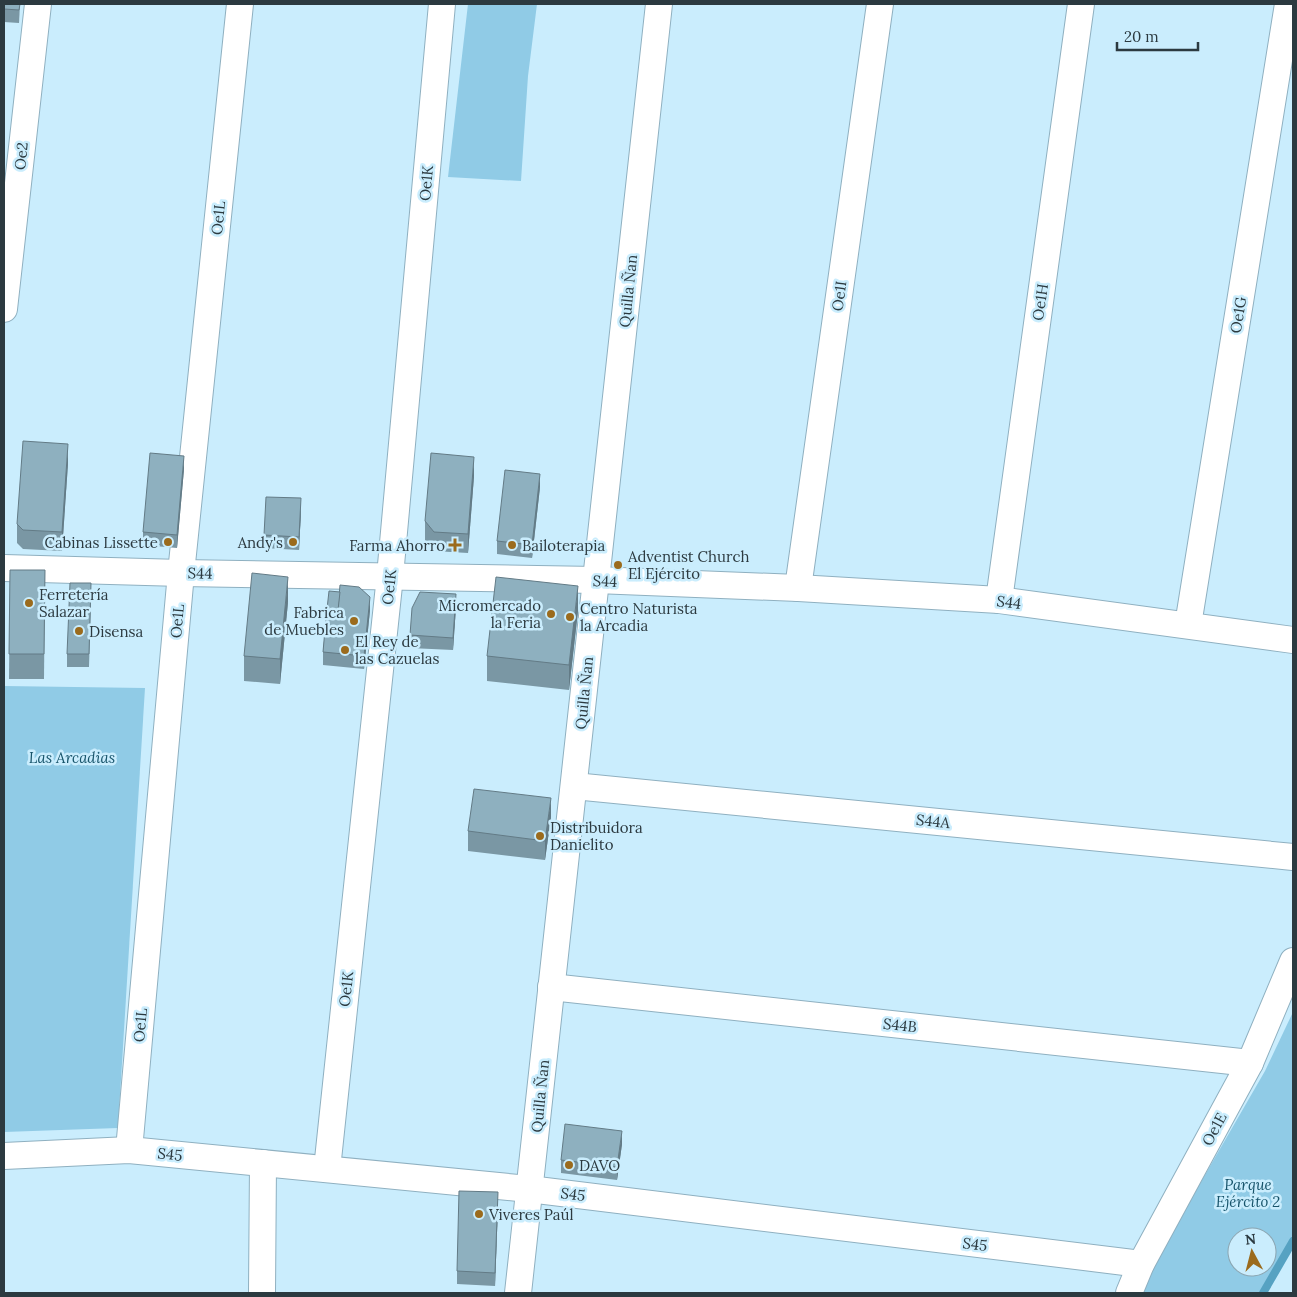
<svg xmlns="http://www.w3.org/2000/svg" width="1297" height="1297" viewBox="0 0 1297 1297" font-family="Lora,serif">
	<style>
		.green { fill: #90cbe6; fill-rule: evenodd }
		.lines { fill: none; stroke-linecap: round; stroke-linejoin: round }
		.stream { stroke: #56a2c2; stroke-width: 8 }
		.street-casing { stroke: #8fb0c0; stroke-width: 28 }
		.street { stroke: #fff; stroke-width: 26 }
		.wall { fill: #7a97a4 }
		.shaded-wall { fill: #637b86 }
		.building { fill: #8eb0bf; stroke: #637b86 }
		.poi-dot { fill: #9b6b1d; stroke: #caedfd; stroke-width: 2 }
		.labels { text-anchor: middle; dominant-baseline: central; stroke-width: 5; stroke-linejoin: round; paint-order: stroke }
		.street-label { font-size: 15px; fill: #2c3a40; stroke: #caedfd }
		.poi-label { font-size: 15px; fill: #2c3a40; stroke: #caedfd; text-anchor: start }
		.park-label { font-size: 15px; font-style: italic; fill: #17546b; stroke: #caedfd }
	</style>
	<rect width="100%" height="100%" fill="#caedfd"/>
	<g class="green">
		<path d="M468,4H537L528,76L521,181L448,177Z"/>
		<path d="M4,686L145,688L118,1128L4,1132Z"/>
		<path d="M1293,1012V1240L1290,1246L1260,1293H1141L1150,1270L1265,1071ZM1237,1237H1267V1267H1237Z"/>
	</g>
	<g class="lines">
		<path class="stream" d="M1263,1293L1293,1241"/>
		<g class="street-casing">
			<g id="street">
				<path d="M4,309L38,4"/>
				<path d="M4,568L181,573L596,580L798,588L999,600L1293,640"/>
				<path d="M798,588L880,4"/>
				<path d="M999,600L1081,4"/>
				<path d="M1188,625L1288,4"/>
				<path d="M574,786L1293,857"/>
				<path d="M551,987L1250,1063"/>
				<path d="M129,1150L181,573L240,4"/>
				<path d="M4,1156L129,1150L529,1189L1141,1264"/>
				<path d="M327,1169L390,576L442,4"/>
				<path d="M262,1293L263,1163"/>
				<path d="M518,1293L659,4"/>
				<path d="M1129,1293L1141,1264L1250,1063L1293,961"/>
			</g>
		</g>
		<use href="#street" class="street"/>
	</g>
	<g class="wall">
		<path d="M4,4H20L19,23L4,22Z"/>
		<path d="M68,463L62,551L23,549L17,543V524Z"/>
		<path d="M184,469L177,548L143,545V532Z"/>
		<path d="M474,476L468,553L434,551L425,540V521Z"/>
		<path d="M540,487L532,558L497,554V541Z"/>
		<path d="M301,511L299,550L264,548V535Z"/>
		<path d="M10,570H45L44,679H9Z"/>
		<path d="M91,596L89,667H67V654Z"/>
		<path d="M288,602L280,684L244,681V656Z"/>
		<path d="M456,607L453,650L410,648V635Z"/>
		<path d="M370,610L364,669L323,665V652L326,618Z"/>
		<path d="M578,611L569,690L487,681V656Z"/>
		<path d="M551,817L545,860L468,851V831Z"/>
		<path d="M622,1144L617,1180L561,1173V1160Z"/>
		<path d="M498,1205L495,1286L457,1284V1271Z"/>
	</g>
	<g class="shaded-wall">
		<path d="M68,444V463L62,551V532Z"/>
		<path d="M184,456V469L177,548V535Z"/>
		<path d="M474,457V476L468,553V534Z"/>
		<path d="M540,474V487L532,558V545Z"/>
		<path d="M301,498V511L299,550V537Z"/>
		<path d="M288,577V602L280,684V659Z"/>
		<path d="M578,586V611L569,690V665Z"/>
		<path d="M456,594V607L453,650V638Z"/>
		<path d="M370,597V610L364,669V656Z"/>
		<path d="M551,798V817L545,860V841Z"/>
		<path d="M622,1131V1144L617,1180V1167Z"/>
		<path d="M498,1192V1205L495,1286V1273Z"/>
	</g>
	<g class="building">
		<path d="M4,4H20L19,10L4,9Z"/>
		<path d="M23,441L68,444L62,532L23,530L17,524Z"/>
		<path d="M150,453L184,456L177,535L143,532Z"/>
		<path d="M431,453L474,457L468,534L434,532L425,521Z"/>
		<path d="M505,470L540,474L532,545L497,541Z"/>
		<path d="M266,497L301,498L299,537L264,535Z"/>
		<path d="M10,570H45L44,654H9Z"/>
		<path d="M252,573L288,577L280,659L244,656Z"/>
		<path d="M496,577L578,586L569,665L487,656Z"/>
		<path d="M70,583H91L89,654H67Z"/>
		<path d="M340,585L359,587L370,597L364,656L323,652L326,618L337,619Z"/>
		<path d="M329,591L340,592L337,619L326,618Z"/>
		<path d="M420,592L456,594L453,638L410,635L412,608Z"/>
		<path d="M474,789L551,798L545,841L468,831Z"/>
		<path d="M565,1124L622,1131L617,1167L561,1160Z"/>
		<path d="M459,1191L498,1192L495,1273L457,1271Z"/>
	</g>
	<g class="poi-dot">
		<circle cx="168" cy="542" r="5"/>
		<circle cx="293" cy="542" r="5"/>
		<path d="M452.5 537.5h5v5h5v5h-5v5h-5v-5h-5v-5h5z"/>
		<circle cx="512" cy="545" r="5"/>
		<circle cx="618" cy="565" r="5"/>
		<circle cx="29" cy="603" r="5"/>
		<circle cx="551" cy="614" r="5"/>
		<circle cx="570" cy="617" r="5"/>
		<circle cx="354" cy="621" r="5"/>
		<circle cx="79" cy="631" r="5"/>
		<circle cx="345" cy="650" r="5"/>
		<circle cx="540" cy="836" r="5"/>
		<circle cx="569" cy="1165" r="5"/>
		<circle cx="479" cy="1214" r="5"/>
	</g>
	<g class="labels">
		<g class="street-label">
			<text transform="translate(21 156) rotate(-84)">Oe2</text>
			<text transform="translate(426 183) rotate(-85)">Oe1K</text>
			<text transform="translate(218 218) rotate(-84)">Oe1L</text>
			<text transform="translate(628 291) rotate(-84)">Quilla Ñan</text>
			<text transform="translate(839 296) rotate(-82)">Oe1I</text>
			<text transform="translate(1040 302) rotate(-82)">Oe1H</text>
			<text transform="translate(1238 315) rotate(-81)">Oe1G</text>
			<text transform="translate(200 573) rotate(1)">S44</text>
			<text transform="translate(605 581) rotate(2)">S44</text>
			<text transform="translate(389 587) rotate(-84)">Oe1K</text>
			<text transform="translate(1009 602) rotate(7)">S44</text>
			<text transform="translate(177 621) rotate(-85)">Oe1L</text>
			<text transform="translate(584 693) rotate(-84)">Quilla Ñan</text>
			<text transform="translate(933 821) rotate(6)">S44A</text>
			<text transform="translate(346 989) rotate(-84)">Oe1K</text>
			<text transform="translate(140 1025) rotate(-85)">Oe1L</text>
			<text transform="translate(900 1025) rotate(6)">S44B</text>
			<text transform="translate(540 1096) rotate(-84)">Quilla Ñan</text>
			<text transform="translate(1214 1129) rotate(-62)">Oe1E</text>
			<text transform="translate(170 1154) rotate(6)">S45</text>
			<text transform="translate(573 1194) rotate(7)">S45</text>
			<text transform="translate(975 1244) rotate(7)">S45</text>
		</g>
		<g class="poi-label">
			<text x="158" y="542" text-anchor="end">Cabinas Lissette</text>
			<text x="283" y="542" text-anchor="end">Andy's</text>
			<text x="445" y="545" text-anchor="end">Farma Ahorro</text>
			<text x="522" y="545">Bailoterapia</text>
			<text x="628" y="556">Adventist Church<tspan x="628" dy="17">El Ejército</tspan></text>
			<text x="39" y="594">Ferretería<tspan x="39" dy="17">Salazar</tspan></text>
			<text x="541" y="605" text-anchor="end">Micromercado<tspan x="541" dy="17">la Feria</tspan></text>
			<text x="580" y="608">Centro Naturista<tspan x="580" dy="17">la Arcadia</tspan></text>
			<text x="344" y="612" text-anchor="end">Fabrica<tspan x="344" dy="17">de Muebles</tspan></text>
			<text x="89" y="631">Disensa</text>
			<text x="355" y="641">El Rey de<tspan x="355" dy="17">las Cazuelas</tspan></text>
			<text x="550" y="827">Distribuidora<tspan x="550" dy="17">Danielito</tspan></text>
			<text x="579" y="1165">DAVO</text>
			<text x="489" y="1214">Viveres Paúl</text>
		</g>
		<g class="park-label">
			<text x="72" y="757">Las Arcadias</text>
			<text x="1248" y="1184">Parque<tspan x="1248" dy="17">Ejército 2</tspan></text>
		</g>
	</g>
	<rect width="1297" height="1297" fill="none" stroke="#2c3a40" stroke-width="10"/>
	<g transform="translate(1252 1252) rotate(353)"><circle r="24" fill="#caedfd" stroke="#8ba5b1"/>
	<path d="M0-4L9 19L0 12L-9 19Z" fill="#9b6b1d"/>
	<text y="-8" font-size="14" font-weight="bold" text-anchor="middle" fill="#2c3a40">N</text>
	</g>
	<path d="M1117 42v8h81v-8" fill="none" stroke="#2c3a40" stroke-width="2.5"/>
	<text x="1124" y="42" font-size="15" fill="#2c3a40" stroke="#caedfd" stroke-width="4" paint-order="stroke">20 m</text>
</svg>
